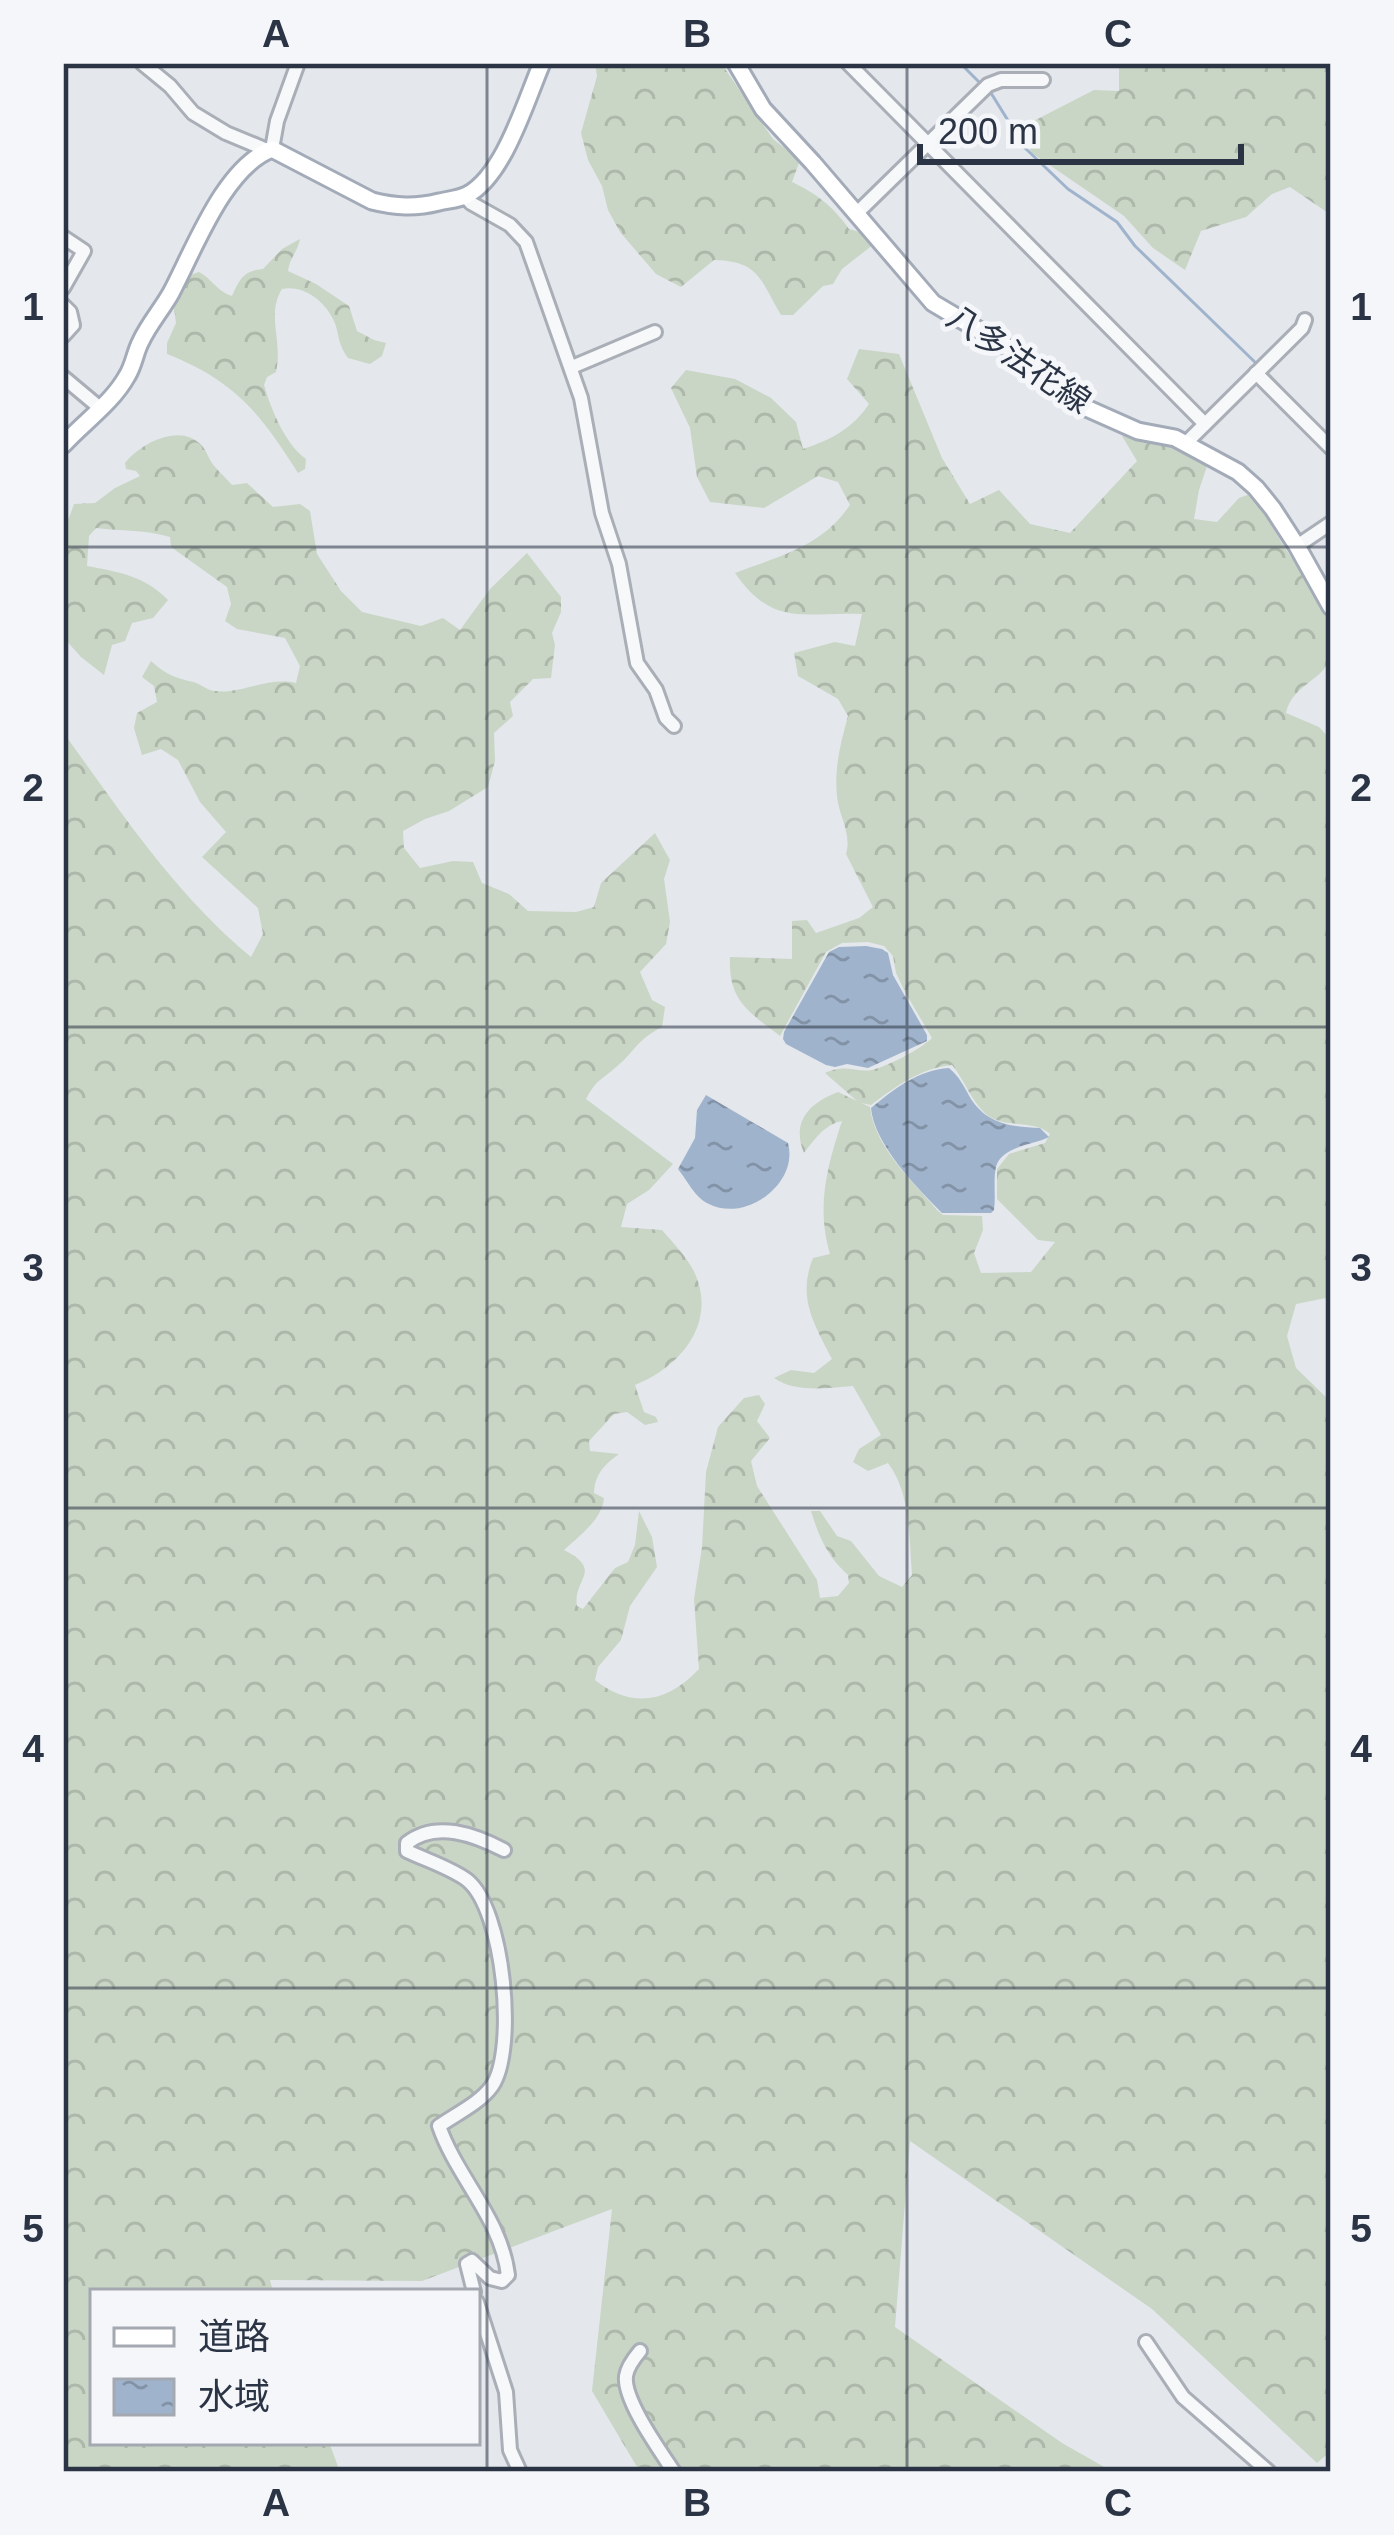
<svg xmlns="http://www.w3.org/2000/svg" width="1394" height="2535" viewBox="0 0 1394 2535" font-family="Arial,'Noto Sans JP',sans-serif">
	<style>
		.forest { fill: url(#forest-crowns); fill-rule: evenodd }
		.water { fill: url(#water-ripples) }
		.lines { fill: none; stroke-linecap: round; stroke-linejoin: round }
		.stream { stroke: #9fb4cc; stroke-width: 3 }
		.minor-casing { stroke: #a9aeb7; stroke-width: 18 }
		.major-casing { stroke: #a3abb8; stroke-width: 21 }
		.minor { stroke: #f7f8fa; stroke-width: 12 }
		.major { stroke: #fff; stroke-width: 15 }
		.grid { fill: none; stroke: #2b3445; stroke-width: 3; stroke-opacity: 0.55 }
		.labels { text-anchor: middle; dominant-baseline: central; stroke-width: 10; stroke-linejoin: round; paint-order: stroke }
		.street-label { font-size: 33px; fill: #2b3445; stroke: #f4f6f9 }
		.neatline { fill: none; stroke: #2b3445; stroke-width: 4.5 }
		.grid-label { font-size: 39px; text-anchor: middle; font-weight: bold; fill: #2b3445 }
	</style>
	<defs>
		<pattern id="forest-crowns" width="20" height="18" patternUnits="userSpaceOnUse" patternTransform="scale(3)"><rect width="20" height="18" fill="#c9d6c5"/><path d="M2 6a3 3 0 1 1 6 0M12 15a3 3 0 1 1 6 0" fill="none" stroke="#adb8ab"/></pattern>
		<pattern id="water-ripples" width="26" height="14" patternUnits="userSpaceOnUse" patternTransform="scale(3)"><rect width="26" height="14" fill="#9fb4cc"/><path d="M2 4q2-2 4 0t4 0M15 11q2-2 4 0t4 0" fill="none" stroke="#8293a7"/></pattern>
	</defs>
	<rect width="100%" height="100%" fill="#e4e7ec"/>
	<g class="forest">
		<path d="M595,63H721L773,139L800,160L792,182C817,194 833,206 849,229L867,234L874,244L842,269L833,284L823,286L793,315H781C760,279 759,261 714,260L681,287L656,274L620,232L608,210L602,186L588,160L581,133L597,76Z"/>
		<path d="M1119,63H1331V215L1290,187L1272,194L1246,217L1201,231L1185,270L1153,248L1124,216L1032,153L1018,129L1094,90L1119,91Z"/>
		<path d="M300,239C298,251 289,259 288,271L316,284L349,306L357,331L374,340L386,343L382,356L370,364L348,358C336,341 340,333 333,319C323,299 302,285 282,289C266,315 283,340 276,372L267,377L264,385C271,409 285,444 306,459L305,469L298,473C260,413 235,381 167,354V343L176,323L174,308L190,275L199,272C211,278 219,293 232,296C240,279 243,271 263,269L282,249Z"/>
		<path d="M859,349L899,354L942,458L970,504L999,490L1030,524L1070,533L1137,461L1122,436C1153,434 1181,450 1208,463L1199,490L1194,519L1217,522L1239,498L1253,493C1264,512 1275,533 1287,551C1308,582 1339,615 1331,655C1326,680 1292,684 1286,713L1319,727L1331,740V1297L1296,1304L1287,1336L1296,1368L1331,1402V2451L1317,2463L1152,2309L910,2141L895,2327L1062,2443L1113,2472H640L592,2391L612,2209L422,2281L270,2280L273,2292H93V2442H329L340,2472H63V732C120,811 175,894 251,957L263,934L258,908L202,857L226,832L200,802L178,760L161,749L142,755L134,728L137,713L157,702L154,686L142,677L151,661C165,674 175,678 193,682C199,683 204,688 210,690C236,697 266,676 296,683L300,666L285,638L237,629L225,621L231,604L227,587L171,547L170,537C147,530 121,531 96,528L89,536L87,566C119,572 145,576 168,600L153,618L132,623L125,641L112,645L104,675L81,657L63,637V526L69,518L74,504L95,503L115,488L140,476L136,471L126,469L125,463C141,443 181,422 202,446C206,450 208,457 212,463C217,470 225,477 232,485L247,483L273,507L300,504L310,511L317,554L341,591L362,612L421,626L443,618L460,630L490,589L527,553L561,597V612L552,633L555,645L551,678L533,679L510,702L513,716L494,733L495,761L488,787L449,811L425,819L403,831L404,848L420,868L453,861L473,862L482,883L509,894L528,911L576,912L594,907L601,883L655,833L670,860L664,879L670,922L666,944L640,972L652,1000L665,1007L662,1027C635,1041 635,1052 615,1068C599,1082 597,1079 586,1099L673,1164L649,1190L627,1204L621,1227L662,1230C674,1244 689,1259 696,1276C716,1325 679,1368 635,1385L644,1412L656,1417L658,1422L645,1425L627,1412L614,1414L589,1441L590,1451L619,1454C604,1465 595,1474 594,1493L604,1498C602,1520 579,1536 564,1550C605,1571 572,1579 577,1606L583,1609L615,1568L628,1562L635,1545L639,1511L652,1537L657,1567L630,1606L621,1640L598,1667L595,1680C632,1709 667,1703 699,1669L694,1599L702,1547L706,1472L718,1427L744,1398L759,1395L765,1404L757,1421L770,1438L751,1461L757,1486L817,1580L820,1598L838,1596L849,1583L848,1575C827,1556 819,1537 811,1511H820L837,1536L851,1541L879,1576L902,1587L912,1575C909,1539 911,1493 888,1463L868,1471L853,1462L859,1449L881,1435L853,1386C828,1388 795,1393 774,1378L791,1370L814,1373L832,1359C814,1324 797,1298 813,1258L830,1254C816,1206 827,1167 842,1121C825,1124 814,1140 804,1153C791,1122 809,1103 838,1092L857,1101L825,1073C847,1063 855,1073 872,1070C888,1066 921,1049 932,1038L905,992L896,973L893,956L884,946L868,942L842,943L826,952L780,1036C749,1012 728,1001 730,957L792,959V921L807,920L816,933L859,918L873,907L846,854C852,833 839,817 837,796C834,767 841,742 848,716L838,699L798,676L794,653L835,642L855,646L862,614C804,611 774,629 735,573C782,555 821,547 850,505L838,482L818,476L764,508L710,502L697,477L690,428L671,388L686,370L735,379L771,398L796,422L803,449C831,440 853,428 869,404L847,379ZM952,1065C966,1081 974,1110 994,1119C1012,1127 1036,1121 1050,1134L1045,1143L1009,1154L997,1169V1199L1038,1240L1055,1242L1031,1272L981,1273L974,1253L983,1230L982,1216L943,1215L937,1210C912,1180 875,1148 870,1107L861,1103L871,1105C896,1086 921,1068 952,1065Z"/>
	</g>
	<g class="water">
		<path d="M866,946L882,949L888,953L893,975L927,1035V1041L868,1068L847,1064L835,1067L826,1065L786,1044L783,1039L784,1032L829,952L839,947Z"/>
		<path d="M949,1068C960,1077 964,1087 971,1099C987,1124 1012,1127 1040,1128L1049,1137C1034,1145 1001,1146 996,1167C993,1180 996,1196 994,1210L991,1213H942C917,1188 874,1144 871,1108C894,1089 918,1070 949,1068Z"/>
		<path d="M706,1095L788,1143C799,1183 746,1223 709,1204C695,1198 687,1180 678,1169L695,1138L697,1110Z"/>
	</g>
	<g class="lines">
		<g class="stream">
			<path d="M963,63L965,68L983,86"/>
			<path d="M991,93L1025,148L1068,189L1117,222L1135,246L1259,366"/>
			<path d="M1266,372L1317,426"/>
		</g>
		<g class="minor-casing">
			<g id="minor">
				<path d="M142,63L170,86L193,113L226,133L267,150"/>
				<path d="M848,63L1205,424"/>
				<path d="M272,149L277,121L298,63"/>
				<path d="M465,196L471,203L510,225L526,242L581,398L602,513L619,564L637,663L656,690L666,718L674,726"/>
				<path d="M856,214L988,85L1001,80H1043"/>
				<path d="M63,237L84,251L63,288"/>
				<path d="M63,305L70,312L73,325L63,336"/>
				<path d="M572,367L655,332"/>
				<path d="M1256,373L1331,448"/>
				<path d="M63,377L100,408"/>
				<path d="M1186,443L1302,328L1305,320"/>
				<path d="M1297,546L1331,523"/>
				<path d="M474,2292L467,2264L472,2261L490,2278L502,2281L508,2275C501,2218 457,2178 439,2126C456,2114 480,2103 492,2086C517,2050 504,1909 467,1880C451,1868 426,1860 407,1851V1843C436,1820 475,1835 504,1850"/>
				<path d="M477,2302L506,2392L510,2450L520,2472"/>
				<path d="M1146,2342L1183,2397L1269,2472"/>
				<path d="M640,2351C635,2357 627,2368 626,2376C623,2400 661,2452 674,2472"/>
			</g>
		</g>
		<g class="major-casing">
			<g id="major">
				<path d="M736,63L763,109L813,163L933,303L1038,365L1075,403L1138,431L1175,438L1238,472L1256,488L1273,509L1297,546L1331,607"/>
				<path d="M63,445C84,422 112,403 127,376C134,365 135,352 141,341C149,324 162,309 171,293C194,250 224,167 272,149L372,201C396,207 415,208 439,202C448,200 459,199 467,195C504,176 526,100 542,63"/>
			</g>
		</g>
		<use href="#minor" class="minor"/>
		<use href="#major" class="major"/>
	</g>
	<path class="grid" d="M487,63V2472M907,63V2472M63,547H1331M63,1027H1331M63,1508H1331M63,1988H1331"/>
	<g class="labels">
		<g class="street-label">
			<text transform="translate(1019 359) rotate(34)">八多法花線</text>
		</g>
	</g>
	<rect width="1394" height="2535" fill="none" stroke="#f4f6f9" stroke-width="132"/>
	<rect x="90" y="2289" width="390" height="156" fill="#f4f6f9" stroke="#a4a8b1" stroke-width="3"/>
	<rect x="114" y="2328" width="60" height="18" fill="#ffffff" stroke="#a4a8b1" stroke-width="3"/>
	<text x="198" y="2349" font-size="36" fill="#2b3445">道路</text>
	<rect x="114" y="2379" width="60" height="36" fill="url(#water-ripples)" stroke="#a4a8b1" stroke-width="3"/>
	<text x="198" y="2409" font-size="36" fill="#2b3445">水域</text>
	<path d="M920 144v18h321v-18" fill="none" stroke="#2b3445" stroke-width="6"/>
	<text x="938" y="144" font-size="36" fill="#2b3445" stroke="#f4f6f9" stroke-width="9" paint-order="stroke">200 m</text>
	<rect x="66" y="66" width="1262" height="2403" class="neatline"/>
	<g class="grid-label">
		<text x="276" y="47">A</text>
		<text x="697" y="47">B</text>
		<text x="1118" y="47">C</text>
		<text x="33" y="320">1</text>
		<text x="1361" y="320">1</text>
		<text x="33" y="801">2</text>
		<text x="1361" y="801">2</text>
		<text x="33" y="1281">3</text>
		<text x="1361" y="1281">3</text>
		<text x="33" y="1762">4</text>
		<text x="1361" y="1762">4</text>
		<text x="33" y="2242">5</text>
		<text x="1361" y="2242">5</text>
		<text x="276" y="2516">A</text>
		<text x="697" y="2516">B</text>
		<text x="1118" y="2516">C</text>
	</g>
</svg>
